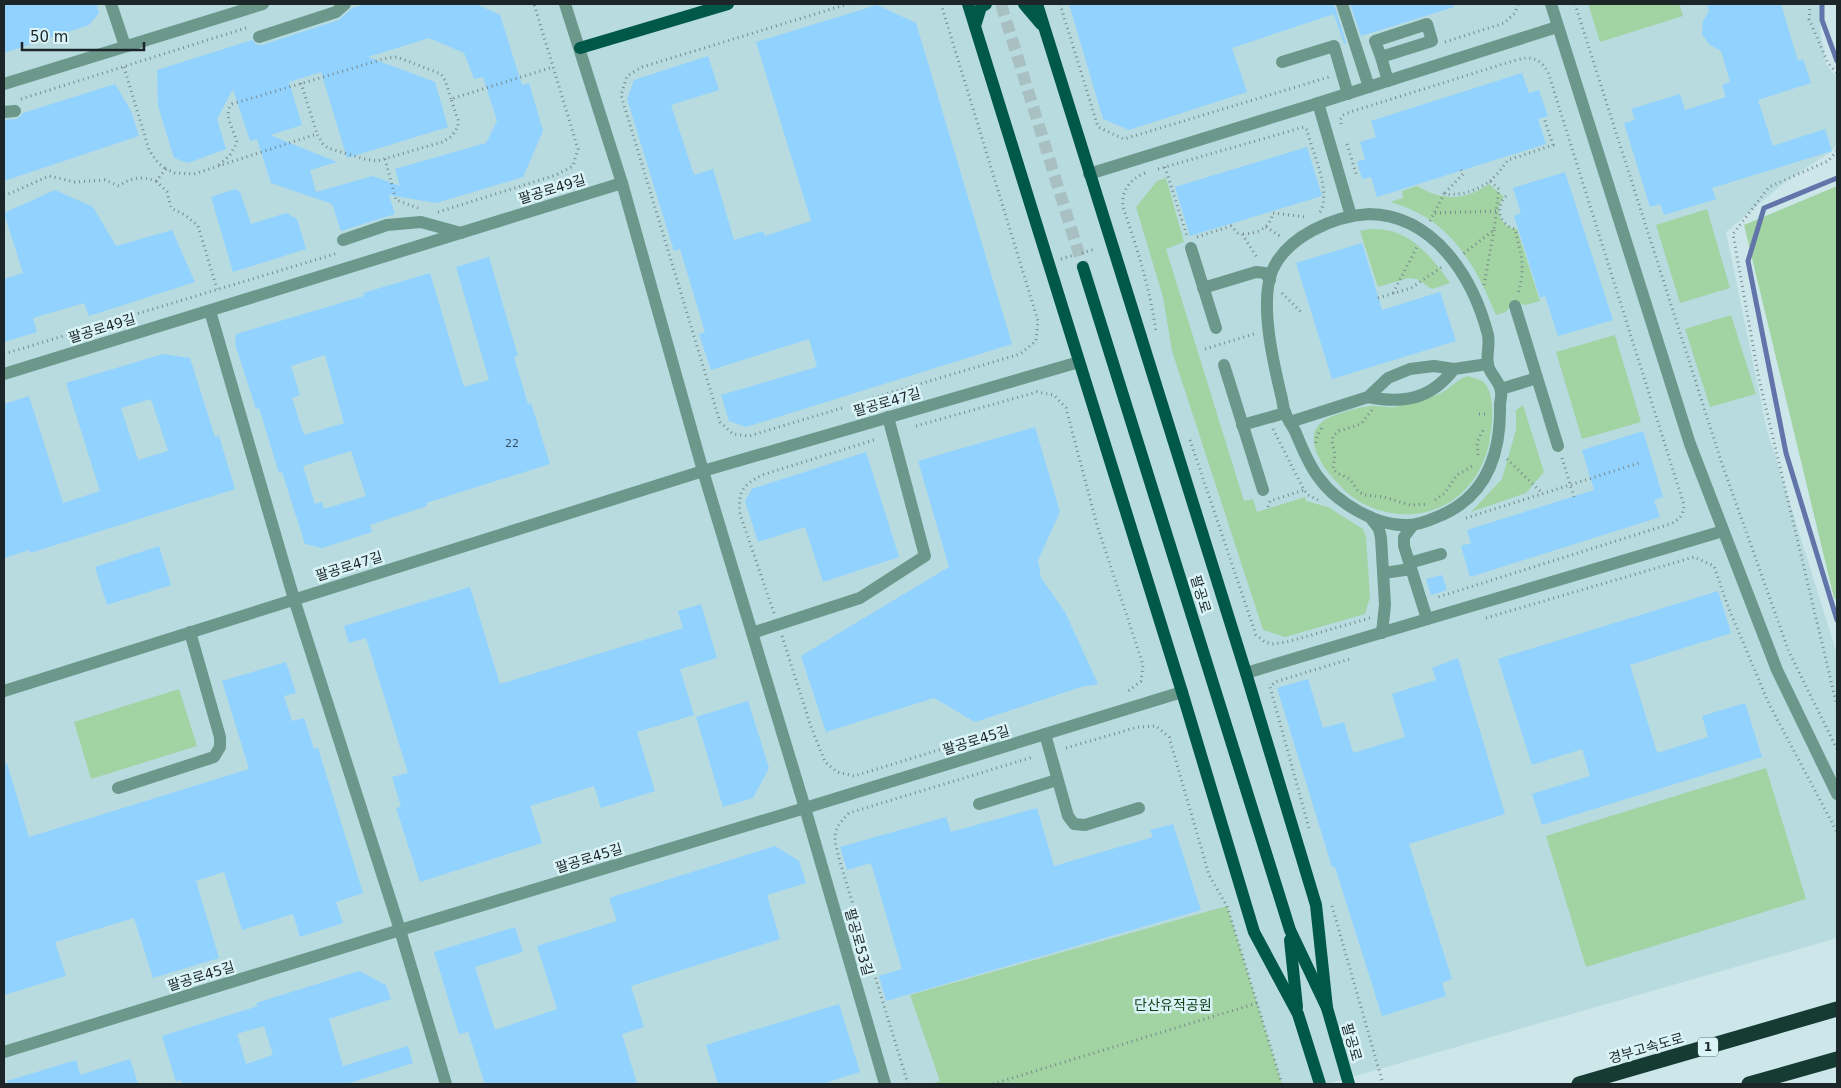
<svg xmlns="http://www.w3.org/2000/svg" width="1841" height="1088" viewBox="0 0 1841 1088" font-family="'DejaVu Sans','Noto Sans KR',sans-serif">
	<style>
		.built { fill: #b8dbe0 }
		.green { fill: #a2d3a3 }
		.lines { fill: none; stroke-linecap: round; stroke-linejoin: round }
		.stream { stroke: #6175aa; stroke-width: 5 }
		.building { fill: #91d2fe; fill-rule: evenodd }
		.major-tunnel { stroke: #a9c0c3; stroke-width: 12; stroke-dasharray: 12 6; stroke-linecap: butt }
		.path { stroke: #778a8d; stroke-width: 3; stroke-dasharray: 1 4; stroke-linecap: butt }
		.minor { stroke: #6c988c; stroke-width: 12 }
		.major { stroke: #005849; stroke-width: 12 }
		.highway { stroke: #163b33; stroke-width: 15 }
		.labels { text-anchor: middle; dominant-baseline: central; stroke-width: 5; stroke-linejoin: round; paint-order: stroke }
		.number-label { font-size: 11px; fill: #39515e }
		.shield { fill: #d9f3f7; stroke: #556466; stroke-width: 1 }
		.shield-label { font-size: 12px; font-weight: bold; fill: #1c2628 }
		.street-label { font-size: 14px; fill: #1c2628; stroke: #d9f3f7 }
		.park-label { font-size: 14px; fill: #0f3f15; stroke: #d9f3f7 }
	</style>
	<rect width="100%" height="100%" fill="#cce6ea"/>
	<path class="built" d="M4,4H1821L1822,20L1820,28L1826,64L1837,78V144L1832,151L1785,182L1726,232L1767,430L1837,654V938L1327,1084H4Z"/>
	<g class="green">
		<path d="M1588,4H1679L1683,16L1600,42Z"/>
		<path d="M1166,178L1184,242L1166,249L1244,501L1253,499L1257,512L1305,497L1306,501L1328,507L1363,529L1366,537L1370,597L1365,614L1285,637L1263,630L1172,351L1163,297L1136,207L1157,181Z"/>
		<path d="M1489,184L1504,197C1493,210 1501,228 1517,229L1540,301L1525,305L1519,303L1510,306L1506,312L1496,315C1474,262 1449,218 1390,202L1403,198L1402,191L1417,186C1443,201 1464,201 1489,184Z"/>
		<path d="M1837,186V600L1834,598L1744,225Z"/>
		<path d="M1707,209L1730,288L1680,303L1656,225Z"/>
		<path d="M1370,229C1408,227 1430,254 1450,283L1432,289L1417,279L1408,278L1378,287L1360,231Z"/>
		<path d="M1731,315L1756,394L1710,407L1685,329Z"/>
		<path d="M1615,335L1641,422L1582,439L1556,352Z"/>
		<path d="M1468,376L1483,381C1497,396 1492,426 1489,444C1484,466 1472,487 1453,500C1435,512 1413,517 1392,513C1379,511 1365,506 1354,498C1335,484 1296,442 1323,421C1331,415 1359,407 1370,406C1376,405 1382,407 1388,407C1396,408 1404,405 1411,403C1421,400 1433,397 1443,392C1452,387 1457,379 1468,376Z"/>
		<path d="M1523,405L1544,472L1526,493L1471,512L1502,479L1516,430V410Z"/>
		<path d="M179,689L197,746L91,779L74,722Z"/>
		<path d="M1766,768L1806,899L1586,967L1546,836Z"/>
		<path d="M1227,906L1282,1084H930L940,1081L910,995Z"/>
	</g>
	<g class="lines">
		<g class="stream">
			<path d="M1822,4V20L1837,61"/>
			<path d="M1837,178L1764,208L1748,261L1786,453L1837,620"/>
		</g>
	</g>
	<g class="building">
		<path d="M4,4H96L99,13L89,25L4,53Z"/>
		<path d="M366,4H476L500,15L522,85L529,83L543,131L523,177L436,203L389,195L395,214L341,231L332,204L271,183L257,139L250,141L233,89L217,119L226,149L188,163L174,158L158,106L157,70L252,40L257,45H262L339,20L352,8ZM429,38L464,53L474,79L483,77L497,121L486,143L395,169L400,186L373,176L316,192L310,170L337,162L270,135L302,125L289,82L321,72L347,158L448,127L435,82L368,57Z"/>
		<path d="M1069,4H1334L1346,43L1344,44L1334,14L1232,48L1247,92L1129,130L1103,119Z"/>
		<path d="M1350,4H1453L1454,7L1361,36Z"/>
		<path d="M1707,4H1781L1798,61L1803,59L1811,83L1758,100L1773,146L1825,129L1832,151L1712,188L1716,199L1664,215L1660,204L1650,207L1624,123L1635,120L1631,109L1680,94L1685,110L1726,97L1722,85L1730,82L1721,51L1710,45L1702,34L1703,21L1709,11Z"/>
		<path d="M877,5L916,23L1012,344L746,427L729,421L721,395L817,367L809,339L711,370L699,334L705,332L680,249L674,251L627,99L634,80L708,56L719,90L671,105L694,175L713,169L734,240L763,231L765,236L811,221L756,42Z"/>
		<path d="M1522,73L1529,93L1539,90L1548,116L1538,119L1546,144L1377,197L1371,177L1362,179L1357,162L1365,159L1360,142L1376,137L1371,121Z"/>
		<path d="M115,84L131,111L139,136L4,181V120L16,119L20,117L23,113Z"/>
		<path d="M1307,147L1322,196L1190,236L1175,187Z"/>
		<path d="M1565,172L1613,320L1558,336L1545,296L1540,298L1514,216L1521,213L1513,188Z"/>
		<path d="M235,189L240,192L251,224L286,213L297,219L306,249L233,272L211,197Z"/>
		<path d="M55,190L93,207L116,246L172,230L195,282L89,316L84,303L33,318L37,332L4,342V279L23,273L4,213Z"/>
		<path d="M1362,243L1382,310L1440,292L1456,341L1332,379L1296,263Z"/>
		<path d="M489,257L518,356L514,357L528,404L531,403L550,464L426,503L427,506L370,525L372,532L322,548L305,544L282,472L279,473L259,408L256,409L235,344L236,334L364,296L363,293L430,273L464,387L489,380L456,267ZM325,355L344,423L304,435L292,398L300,395L291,366ZM351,451L366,496L324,509L322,502L315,504L303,466Z"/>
		<path d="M163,354L190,358L215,437L219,436L235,489L30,553L29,550L4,558V404L29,396L63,503L100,491L66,383ZM151,399L168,451L138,460L121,408Z"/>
		<path d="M1035,427L1060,512L1038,560L1041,578L1065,612L1098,684L1081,687L975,722L934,698L826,732L801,656L949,567L918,461Z"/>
		<path d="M1643,431L1663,497L1654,500L1660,517L1470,577L1461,546L1471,543L1467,530L1594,490L1582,450Z"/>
		<path d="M866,452L899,557L823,582L805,527L758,542L745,501L752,489Z"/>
		<path d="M159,546L171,585L107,605L95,567Z"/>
		<path d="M1442,575L1447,590L1431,595L1426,579Z"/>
		<path d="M470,587L500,684L683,628L678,611L701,604L717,658L680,669L694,715L637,732L655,791L601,808L594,786L530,806L542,843L420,882L396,808L401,807L392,777L408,773L366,638L349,643L344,626Z"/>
		<path d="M1718,591L1731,633L1630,665L1657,753L1708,737L1702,716L1745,703L1762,757L1542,825L1532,794L1590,776L1582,749L1532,765L1498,659Z"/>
		<path d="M1458,658L1505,814L1409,844L1452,979L1442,983L1446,996L1382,1016L1335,867H1332L1277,688L1308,679L1323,728L1344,722L1353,753L1405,737L1392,694L1436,680L1432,668Z"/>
		<path d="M286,662L296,693L284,696L292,721L304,718L314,749L318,748L363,893L336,902L343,923L300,937L293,914L242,930L224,872L196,881L219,958L153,978L134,918L55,942L66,976L4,995V763H7L29,837L249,769L222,681Z"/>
		<path d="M748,701L769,768L753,798L723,807L696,717Z"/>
		<path d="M1037,808L1054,866L1153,837L1150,830L1173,824L1201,910L886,1001L879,976L902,969L871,863L847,870L840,847L946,817L951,832Z"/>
		<path d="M775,846L799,861L806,883L767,895L780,939L631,986L644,1027L622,1034L637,1084H485L468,1032L459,1034L434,952L515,927L523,952L475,967L495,1030L557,1009L537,946L617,921L609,898Z"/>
		<path d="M359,971L386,985L391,999L329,1019L343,1066L408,1046L413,1063L346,1084H182L181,1080L176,1082L162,1036L258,1006L256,1003ZM264,1026L273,1055L246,1064L237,1034Z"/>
		<path d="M839,1004L860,1072L821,1084H718L706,1045Z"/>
		<path d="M130,1059L138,1084H8L7,1081L76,1060L80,1075Z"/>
	</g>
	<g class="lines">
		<path class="major-tunnel" d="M1001,4L1083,267"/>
		<g class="path">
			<path d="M1060,4L1098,127L1124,139L1329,77"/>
			<path d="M1575,4L1721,461L1789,652L1837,749"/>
			<path d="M1810,4L1809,19L1828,63L1837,73"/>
			<path d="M1445,42L1504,23L1515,13L1518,4"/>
			<path d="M124,67L149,150L158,163L166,169L165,170"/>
			<path d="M301,83L317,134"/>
			<path d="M21,99L249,27"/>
			<path d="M1341,124L1340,120L1343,115L1350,112L1516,60C1531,56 1540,58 1548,72L1684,505C1684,515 1679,520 1670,524L1435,598"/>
			<path d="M1347,144L1357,177"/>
			<path d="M1837,151L1828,161L1769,187L1733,234L1759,379L1837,706"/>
			<path d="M385,159L396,200L418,208"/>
			<path d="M219,165L230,155L237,143C235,131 222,115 232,104L387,58L397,57L441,74L445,80L451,99"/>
			<path d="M1165,167L1187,236"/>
			<path d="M1158,169L1304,127L1307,130C1312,152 1332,192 1320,212"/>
			<path d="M1145,173C1130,179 1121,191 1123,207C1137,248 1150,288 1156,332"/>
			<path d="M156,181L167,192L171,208L185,215L198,226L217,289"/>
			<path d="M1490,181L1499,172L1508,160L1553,145L1544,118"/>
			<path d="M1445,193L1463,174L1461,170"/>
			<path d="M4,196L49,176L75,182L105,180L119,186C131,177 142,176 156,181L166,169L175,173L194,174L317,134L323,144L328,148L364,159L377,161L442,142L451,137L458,127V120L451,99L553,67"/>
			<path d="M1506,196C1495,206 1499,225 1515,229C1521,255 1526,267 1518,294"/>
			<path d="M438,212L556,175L573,166L578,149L534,4"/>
			<path d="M1435,213L1497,211"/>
			<path d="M1430,221L1444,194C1461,196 1476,191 1490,181L1499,189L1494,230L1463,254"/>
			<path d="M1266,227L1280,236"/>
			<path d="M1243,234C1257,234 1270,228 1273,213L1306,217"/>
			<path d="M1197,237L1231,226L1238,233L1242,234L1258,259"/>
			<path d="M1082,253L1095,249"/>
			<path d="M1061,259L1074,255"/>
			<path d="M1484,285L1494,230"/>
			<path d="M1282,293L1303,314"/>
			<path d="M1393,293L1418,245"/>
			<path d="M1378,298L1411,288L1442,267"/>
			<path d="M1205,349L1257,333"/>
			<path d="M4,354L338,253"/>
			<path d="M873,398L1020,354L1036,341L1038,321L941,4"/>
			<path d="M842,408L749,436L733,434L720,422L621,95L627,76L642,67L848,4"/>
			<path d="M1372,410L1361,424L1339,431L1333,436L1332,442L1335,454L1333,469L1337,473L1350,479L1358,491L1364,495L1384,497L1410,505L1428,504"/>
			<path d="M1479,414H1488"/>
			<path d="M916,426L1037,392L1054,395L1066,408L1097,525L1143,665L1141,681L1126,693"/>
			<path d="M1273,429L1304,490L1308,495L1318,500"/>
			<path d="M1190,440L1256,635L1265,642L1272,644L1287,642L1370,618"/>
			<path d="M1316,443L1317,436L1323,426"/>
			<path d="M1478,455L1477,442L1484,428"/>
			<path d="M1562,458L1574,497"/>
			<path d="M1507,459L1542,493"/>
			<path d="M1435,500L1445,493L1457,475L1474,465"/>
			<path d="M1268,507L1270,501L1304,490"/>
			<path d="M1466,518L1639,463"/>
			<path d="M774,613L740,514C738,491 742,486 762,475L877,439"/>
			<path d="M1486,618L1694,557L1714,566L1727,604L1769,704L1837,832"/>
			<path d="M782,636L810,724L825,762L837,772L854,776L1007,729"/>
			<path d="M1066,748L1138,727L1156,726L1169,737L1209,875L1227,906L1282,1084"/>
			<path d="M1309,828L1270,687L1275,682L1353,658"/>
			<path d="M1332,906L1383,1084"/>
			<path d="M908,1084L840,862C834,837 830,832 849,813L1033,757"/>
			<path d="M993,1084L1257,1003"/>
		</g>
		<g class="minor">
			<path d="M111,4L125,46"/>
			<path d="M565,4L622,183L703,471L805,808L885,1084"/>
			<path d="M1342,4L1369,87"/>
			<path d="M1551,4L1690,444L1777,670L1837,794"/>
			<path d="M259,37L336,12L345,4"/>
			<path d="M1381,57L1375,41L1427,24L1432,41L1381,57L1388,81"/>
			<path d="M1282,62L1334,46L1348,94"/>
			<path d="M4,84L263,4"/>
			<path d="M1318,103L1351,216"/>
			<path d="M4,112L15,111"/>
			<path d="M1089,174L1312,105L1557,27"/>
			<path d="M1369,214C1434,215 1473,277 1488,335C1490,345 1486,355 1488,365C1490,375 1501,382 1501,392C1502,396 1500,401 1500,405C1501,455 1486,498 1437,517C1428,521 1418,525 1408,525C1377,527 1336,502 1319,478C1308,464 1302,447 1295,431C1292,425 1287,419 1285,412C1283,408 1283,404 1282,399C1274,366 1259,304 1272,271C1287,236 1334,216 1369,214Z"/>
			<path d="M343,240L387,225L421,222L461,233"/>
			<path d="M1191,248L1216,328"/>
			<path d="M1203,288L1256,272L1265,273L1270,280"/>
			<path d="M1515,306L1558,446"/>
			<path d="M210,311L294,599L400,930L446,1084"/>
			<path d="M1224,365L1263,490"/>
			<path d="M4,374L622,183"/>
			<path d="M1501,389L1537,378"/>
			<path d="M1368,397C1404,404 1431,399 1454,369"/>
			<path d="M1290,422L1368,397L1388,378L1410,369L1434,366L1454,369L1488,364"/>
			<path d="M1242,425L1285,413"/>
			<path d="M1370,517L1379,529L1381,538L1385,605L1382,633"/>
			<path d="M1413,525L1404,537V546L1427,619"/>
			<path d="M1409,563L1441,554"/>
			<path d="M1384,573L1411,569"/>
			<path d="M752,633L860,598L925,556L888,417"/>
			<path d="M1246,673L1723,531"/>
			<path d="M4,691L703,471L1079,362"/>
			<path d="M1045,734L1068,816L1074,824L1085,825L1139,808"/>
			<path d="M118,788L214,757L220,747V737L190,632"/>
			<path d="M979,804L1057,780"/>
			<path d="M4,1052L400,930L805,808L1182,692"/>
		</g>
		<g class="major">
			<path d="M968,4L1182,692L1254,932L1298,1014L1320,1084"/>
			<path d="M1024,4L1041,24"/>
			<path d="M1037,4L1246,673L1316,905L1327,1008"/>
			<path d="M975,26L981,7L986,4"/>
			<path d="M580,48L728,4"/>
			<path d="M1083,267L1290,930L1327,1008L1349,1084"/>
			<path d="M1290,940L1297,1007"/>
		</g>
		<g class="highway">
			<path d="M1579,1084L1837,1009"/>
			<path d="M1749,1084L1837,1059"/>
		</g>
	</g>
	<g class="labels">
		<g class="number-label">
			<text x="512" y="443">22</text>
		</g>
		<rect class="shield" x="1698" y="1037.5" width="20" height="19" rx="4"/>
		<g class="shield-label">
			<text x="1708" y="1047">1</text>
		</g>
		<g class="street-label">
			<text transform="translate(552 189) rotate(-17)">팔공로49길</text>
			<text transform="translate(102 328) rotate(-17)">팔공로49길</text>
			<text transform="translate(887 402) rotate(-16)">팔공로47길</text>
			<text transform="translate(349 566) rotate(-17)">팔공로47길</text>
			<text transform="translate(1201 594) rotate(73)">팔공로</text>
			<text transform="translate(976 740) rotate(-17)">팔공로45길</text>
			<text transform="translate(589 858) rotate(-17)">팔공로45길</text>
			<text transform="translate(859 942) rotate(74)">팔공로53길</text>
			<text transform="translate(201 976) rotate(-17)">팔공로45길</text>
			<text transform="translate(1352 1042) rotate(74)">팔공로</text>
			<text transform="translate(1646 1048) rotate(-16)">경부고속도로</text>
		</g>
		<g class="park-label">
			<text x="1173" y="1005">단산유적공원</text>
		</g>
	</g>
	<rect width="1841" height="1088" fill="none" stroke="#1c2628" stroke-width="10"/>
	<path d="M22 42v8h122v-8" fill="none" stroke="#1c2628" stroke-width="2.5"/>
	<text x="30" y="42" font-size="15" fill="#1c2628" stroke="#d9f3f7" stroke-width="4" paint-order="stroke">50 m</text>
</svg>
